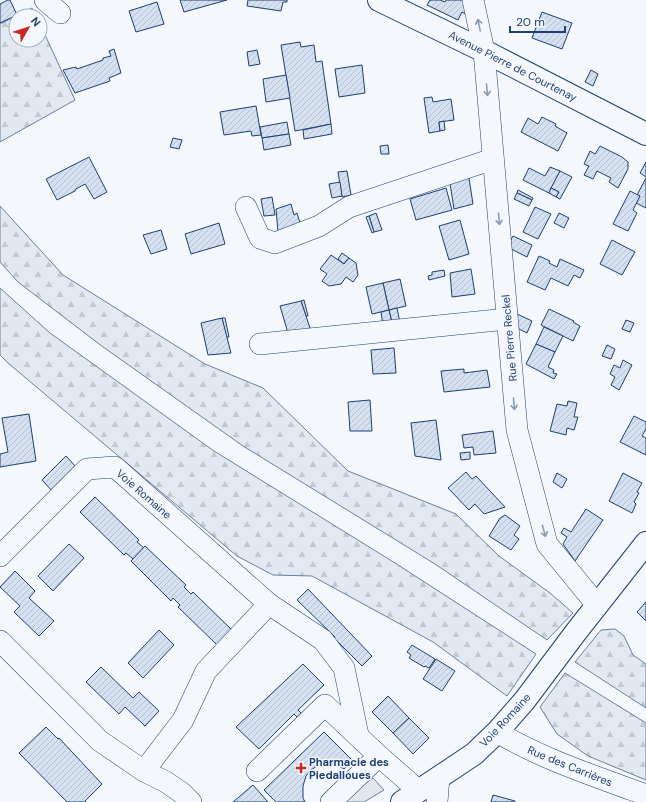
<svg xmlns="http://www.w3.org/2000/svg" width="646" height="802" viewBox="0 0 646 802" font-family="'DM Sans',sans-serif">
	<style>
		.forest { fill: url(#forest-firs); stroke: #687fa3 }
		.parking { fill: #e3e8f0; stroke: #687fa3 }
		.building { fill: url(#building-hatch); stroke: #1d3f73 }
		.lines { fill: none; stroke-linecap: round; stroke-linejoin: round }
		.minor-casing { stroke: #1d3f73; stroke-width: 22 }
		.major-casing { stroke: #1d3f73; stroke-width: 24 }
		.minor { stroke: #f4f7fb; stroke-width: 21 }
		.major { stroke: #f4f7fb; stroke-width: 22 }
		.oneway { stroke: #889bb7 }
		.poi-dot { fill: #c62828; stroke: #f4f7fb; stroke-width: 1.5 }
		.labels { text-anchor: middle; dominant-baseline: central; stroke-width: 3; stroke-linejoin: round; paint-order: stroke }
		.street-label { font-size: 11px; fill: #1d3f73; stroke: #f4f7fb }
		.poi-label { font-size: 11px; font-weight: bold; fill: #1d3f73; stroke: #f4f7fb; text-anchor: start }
	</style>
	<defs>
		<pattern id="forest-firs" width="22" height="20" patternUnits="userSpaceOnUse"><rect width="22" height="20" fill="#e3e9f0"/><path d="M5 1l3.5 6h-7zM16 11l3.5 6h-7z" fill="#c2c9d1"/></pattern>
		<pattern id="building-hatch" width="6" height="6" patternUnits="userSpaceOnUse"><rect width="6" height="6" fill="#d5e0f0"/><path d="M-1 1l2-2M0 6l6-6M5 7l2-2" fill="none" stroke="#b6c1d1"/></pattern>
	</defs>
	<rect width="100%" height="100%" fill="#f4f7fb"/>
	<g class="forest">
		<path d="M32,8L36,16H16V40H40V24L75,100L0,142V24Z"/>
		<path d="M0,206L63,275L205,364L263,388L348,471L456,514L499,556L550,593L573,613L547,640L435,564L243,446L99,344L18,282L0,262Z"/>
		<path d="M0,288L50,333L214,451L395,563L536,654L507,696L433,642L312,576L273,575L237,556L8,363L0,355Z"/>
		<path d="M615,629L624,636L633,655L646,664V708L575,662L601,630Z"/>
		<path d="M565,673L646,723V780L588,756L557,734L540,707Z"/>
	</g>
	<path class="parking" d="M373,778L384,790L364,802H338Z"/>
	<g class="building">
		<path d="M8,0H10L17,15L0,23V4Z"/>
		<path d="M180,0H227L184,12Z"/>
		<path d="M248,0H287V2H283L281,11L247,6Z"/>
		<path d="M430,0H440L445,2L446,0H468L469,16L462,12L458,20L427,5Z"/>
		<path d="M157,2L164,24L136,32L129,11Z"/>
		<path d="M542,12L572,23L562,49L532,38Z"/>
		<path d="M300,42L301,47L314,45L316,62L322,61L331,124L295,131L281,45Z"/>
		<path d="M114,49L121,73L109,78L110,81L75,93L63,70L76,67L77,69L103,60V58L111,56L109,51Z"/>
		<path d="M257,50L260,64L249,66L247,52Z"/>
		<path d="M362,65L365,93L339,97L335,69Z"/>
		<path d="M591,70L598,74L593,86L585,82Z"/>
		<path d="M286,75L290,98L266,102L263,79Z"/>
		<path d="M432,97L433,102L451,99L454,120L439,122L440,131L429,133L424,98Z"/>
		<path d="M256,106L261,135L252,136L251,131L224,135L220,112Z"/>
		<path d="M542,117L556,124L555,126L567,133L558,151L521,132L528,118L538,124Z"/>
		<path d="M444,121L445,130L440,131L439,122Z"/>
		<path d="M287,122L289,134L262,138L260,127Z"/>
		<path d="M331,124L332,134L304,139L303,130Z"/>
		<path d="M289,134L291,145L264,150L262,138Z"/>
		<path d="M173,138L182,140L179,149L170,147Z"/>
		<path d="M388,145L389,154H381L380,146Z"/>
		<path d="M600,146L622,157L628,162V169L618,188L609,182L611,178L597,171L593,179L584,175L589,166L584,164L590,151L595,154Z"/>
		<path d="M89,157L107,192L94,199L85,184L76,189L75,191L57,200L46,179Z"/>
		<path d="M646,162V177L640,173Z"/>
		<path d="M550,167L560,171L549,193L523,180L529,168L545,176Z"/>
		<path d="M347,171L351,195L342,197L338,172Z"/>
		<path d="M560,171L572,177L560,199L556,197L559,192L551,188Z"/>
		<path d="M468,172L473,204L454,209L449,177Z"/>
		<path d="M646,178V208L636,203L640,196L637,195Z"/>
		<path d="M340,182L342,196L332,198L329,184Z"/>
		<path d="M446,188L452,210L416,220L410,199Z"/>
		<path d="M551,188L559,192L556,197L549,193Z"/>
		<path d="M518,190L533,198L532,200L517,193Z"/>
		<path d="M630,191L640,196L633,210L637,213L628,231L613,224Z"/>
		<path d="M517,193L532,200L529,206L514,199Z"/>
		<path d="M272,197L275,215L264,216L261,199Z"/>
		<path d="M291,204L294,215L297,213L300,223L278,232L276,209Z"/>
		<path d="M535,207L551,214L538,239L523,232Z"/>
		<path d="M376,213L382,230L374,232L369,216Z"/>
		<path d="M559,213L569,218L564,228L554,223Z"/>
		<path d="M369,216L374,232L372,233L366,217Z"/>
		<path d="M460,220L469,254L449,260L439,226Z"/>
		<path d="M219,223L225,244L191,254L185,234Z"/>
		<path d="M161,230L167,249L151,254L143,235Z"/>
		<path d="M513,236L532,245L527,257L509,248L508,245Z"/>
		<path d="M612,240L635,252L622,275L600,264Z"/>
		<path d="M342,253L349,258L344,264L338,259Z"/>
		<path d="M331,255L344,264L349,258L356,263L358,275L353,282L346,277L341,284L329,286L322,281L327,274L320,269Z"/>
		<path d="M539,256L550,261L549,263L557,267L560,259L584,270L580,278L574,275L568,286L551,278L545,290L527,282Z"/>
		<path d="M471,269L475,294L452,297L450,273Z"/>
		<path d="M444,270L445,276L429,280L428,276L432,275V272Z"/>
		<path d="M400,279L406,306L389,310L383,283Z"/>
		<path d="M383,283L389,310L372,314L366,287Z"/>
		<path d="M304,300L308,316H306L301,301Z"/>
		<path d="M301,301L311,331L288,333L280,306Z"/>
		<path d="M397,308L400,323H392L389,310Z"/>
		<path d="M549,309L574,321L573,322L580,326L573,341L541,325Z"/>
		<path d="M389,310L392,323L383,325L381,312Z"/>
		<path d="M515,313L532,321L527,333L517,328Z"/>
		<path d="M222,318H225L229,337H227L226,338Z"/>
		<path d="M222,318L231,353L208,355L201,323Z"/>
		<path d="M626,320L634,323L630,332L622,329Z"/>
		<path d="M544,327L563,336L555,352L536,344Z"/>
		<path d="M536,344L555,352L548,367L554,370L553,373L557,374L554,379L526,364Z"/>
		<path d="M607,345L615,349L611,359L602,356Z"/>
		<path d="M394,348L396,373L373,374L371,350Z"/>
		<path d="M623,360L632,365L619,390L611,385L615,377L610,374L614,365L620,368Z"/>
		<path d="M464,369V373L487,370L490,387L444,392L441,371Z"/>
		<path d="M370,400L372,431H350L348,402Z"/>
		<path d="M568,401L577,403L574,417H578L574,430L567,428L566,435L550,431L557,404L567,406Z"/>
		<path d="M29,414L36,461L0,467V454L8,452L2,418Z"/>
		<path d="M634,416L646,422V429L642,436L646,438V455L620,442Z"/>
		<path d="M436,420L441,460L415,456L411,423Z"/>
		<path d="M493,431L496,453L474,455L473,447L464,448L462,435Z"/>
		<path d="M470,452V459L461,460L460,453Z"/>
		<path d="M66,456L77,468L53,492L42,480Z"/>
		<path d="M466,472L472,479L476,476L505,507L484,514L475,504L469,510L448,488Z"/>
		<path d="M557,473L567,479L562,488L553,482Z"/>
		<path d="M623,473L642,483L637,492L639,493L634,502L636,504L632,513L609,501Z"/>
		<path d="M95,497L139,540L137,542L144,548L133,559L126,553L124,555L80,512Z"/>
		<path d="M586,509L603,520L575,561L563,544L567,537L561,533L564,528L571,532Z"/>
		<path d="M505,515L520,526L514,535L519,539L511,550L489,536L500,518Z"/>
		<path d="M69,544L84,558L53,591L38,576Z"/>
		<path d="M145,546L186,585L184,587L191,594L193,592L233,631L218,646L178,607L180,605L173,598L171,601L131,561Z"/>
		<path d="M15,571L35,591L29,598L54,621L39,636L14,612L20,606L0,587Z"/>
		<path d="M308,589L372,656L362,666L334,638L335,637L297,600Z"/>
		<path d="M646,602V621L637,612Z"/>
		<path d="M159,630L174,645L143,678L128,663Z"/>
		<path d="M412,645L435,659L429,668L425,666L424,667L409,658L411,655L407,652Z"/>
		<path d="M436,659L455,671L442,691L423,679Z"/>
		<path d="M303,664L324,685L298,710L302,714L298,718L294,714L259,749L236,727Z"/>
		<path d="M101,667L133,698L139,692L159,711L145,726L125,707L119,714L86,682Z"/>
		<path d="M388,696L409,718L393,733L372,712Z"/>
		<path d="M409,718L429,738L413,754L393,733Z"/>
		<path d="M46,727L58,739L59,738L102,784L85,801L86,802H67L19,753Z"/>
		<path d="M324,732L353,761L344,769L335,764H323L317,766L311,770L306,776L303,786V798L305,802H276L264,790Z"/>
		<path d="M253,785L268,802H233Z"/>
		<path d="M493,795L515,801V802H491Z"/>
	</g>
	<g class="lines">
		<g class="minor-casing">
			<g id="minor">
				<path d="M45,0L60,13"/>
				<path d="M473,0L484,51L517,430L547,544L597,605"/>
				<path d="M246,207L260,238L275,243L319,226L349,207L493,159"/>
				<path d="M260,344L507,319"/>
				<path d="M0,556L87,469L115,467L269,604"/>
				<path d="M0,641L100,741L144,771L166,782L182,793L191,802"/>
				<path d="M497,732C544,760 595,776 646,795"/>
				<path d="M144,771L183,720L206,671L269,604L323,640L344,668L358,735"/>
				<path d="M257,771L325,705L379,756L419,791"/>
				<path d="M331,802L379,756"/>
				<path d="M437,802L439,777"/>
			</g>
		</g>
		<g class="major-casing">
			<g id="major">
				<path d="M379,0L484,51L646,134"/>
				<path d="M402,802L474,754L497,732L525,700L576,632L646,543"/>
			</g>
		</g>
		<use href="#minor" class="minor"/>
		<use href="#major" class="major"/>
	</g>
	<defs><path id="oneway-shaft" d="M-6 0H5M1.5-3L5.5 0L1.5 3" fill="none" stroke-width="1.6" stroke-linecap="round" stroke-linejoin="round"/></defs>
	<g class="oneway">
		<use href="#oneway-shaft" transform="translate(479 25) rotate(-102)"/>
		<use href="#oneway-shaft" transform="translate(487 90) rotate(85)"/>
		<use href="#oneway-shaft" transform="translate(499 219) rotate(85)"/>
		<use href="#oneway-shaft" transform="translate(514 404) rotate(85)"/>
		<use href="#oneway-shaft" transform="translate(544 531) rotate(75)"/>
	</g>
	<path class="poi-dot" d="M299 762h4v4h4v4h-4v4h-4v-4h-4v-4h4z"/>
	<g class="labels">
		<g class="street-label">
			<text transform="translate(513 66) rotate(27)">Avenue Pierre de Courtenay</text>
			<text transform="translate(509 338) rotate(-95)">Rue Pierre Reckel</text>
			<text transform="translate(144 494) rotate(41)">Voie Romaine</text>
			<text transform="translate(505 720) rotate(-47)">Voie Romaine</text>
			<text transform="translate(570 766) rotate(22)">Rue des Carrières</text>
		</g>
		<g class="poi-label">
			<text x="309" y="762">Pharmacie des<tspan x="309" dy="13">Piedalloues</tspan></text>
		</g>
	</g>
	<g transform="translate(28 28) rotate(51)"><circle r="19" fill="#f4f7fb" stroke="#9eadc5"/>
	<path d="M0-3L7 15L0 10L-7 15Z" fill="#c62828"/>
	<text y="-6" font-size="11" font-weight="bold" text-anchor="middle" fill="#1d3f73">N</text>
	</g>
	<path d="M510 26v6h55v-6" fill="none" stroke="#1d3f73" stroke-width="2"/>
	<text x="516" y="26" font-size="12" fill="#1d3f73" stroke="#f4f7fb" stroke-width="3" paint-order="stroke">20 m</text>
</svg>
